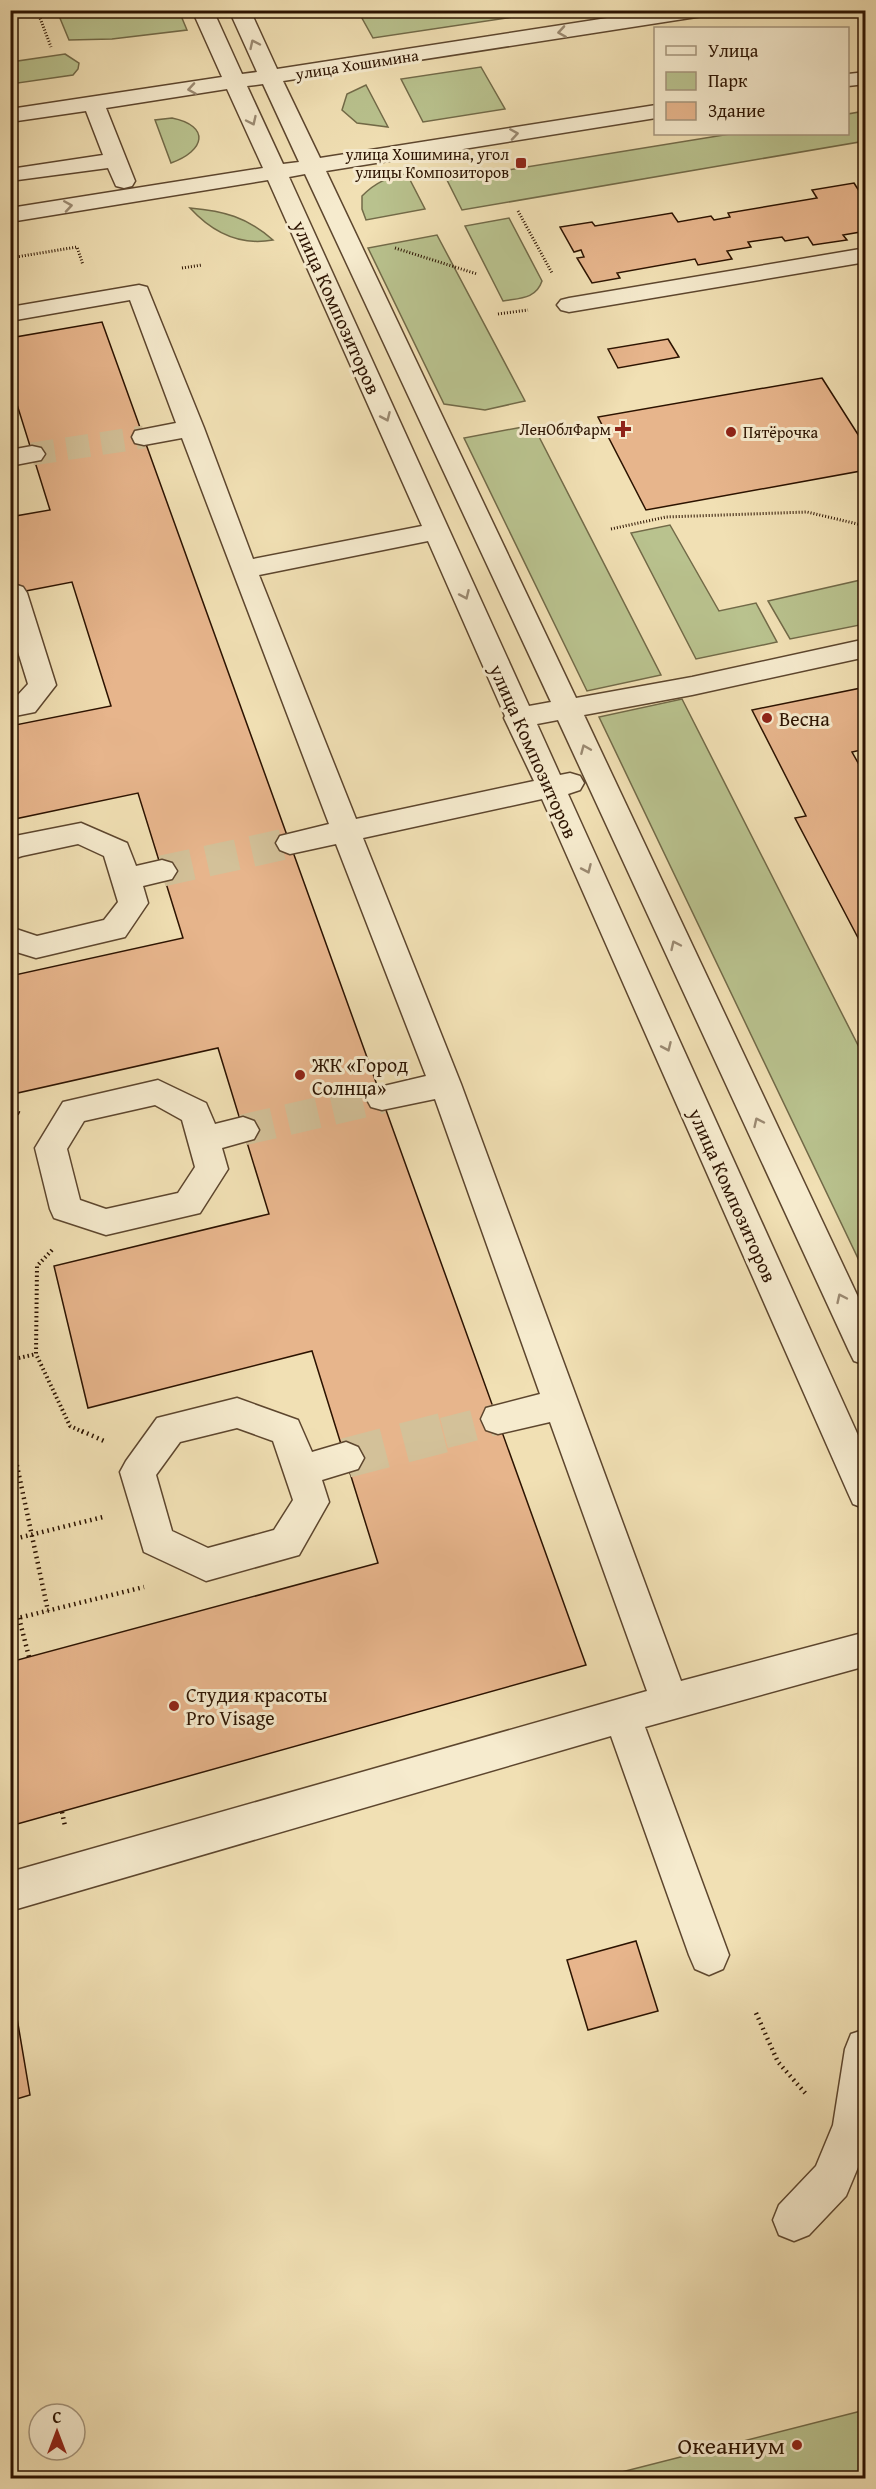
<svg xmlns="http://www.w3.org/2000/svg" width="876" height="2489" viewBox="0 0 876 2489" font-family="'Gentium Book Plus',serif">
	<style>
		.green { fill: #b9c28e; stroke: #726a48; stroke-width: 1.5 }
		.building { fill: #e7b58c; stroke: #2c1301; stroke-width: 1.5 }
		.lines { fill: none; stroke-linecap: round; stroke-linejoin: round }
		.minor-tunnel-far2 { stroke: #d3c199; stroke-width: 23; stroke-dasharray: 23 12; stroke-linecap: butt }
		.minor-tunnel-far1 { stroke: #d3c199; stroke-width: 31; stroke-dasharray: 31 15; stroke-linecap: butt }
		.minor-tunnel { stroke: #d3c199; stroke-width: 40; stroke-dasharray: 40 20; stroke-linecap: butt }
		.minor-casing { stroke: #5d462e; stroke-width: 3 }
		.path-far2 { stroke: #2c1301; stroke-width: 3; stroke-dasharray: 1 2; stroke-linecap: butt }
		.path-far1 { stroke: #2c1301; stroke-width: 4; stroke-dasharray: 1.5 3; stroke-linecap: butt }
		.path { stroke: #2c1301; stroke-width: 4.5; stroke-dasharray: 1.5 4; stroke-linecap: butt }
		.minor { fill: #f6ebce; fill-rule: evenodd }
		.oneway { stroke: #9b8a72 }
		.poi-dot { fill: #8f2418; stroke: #f6ebce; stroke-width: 2 }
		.labels { text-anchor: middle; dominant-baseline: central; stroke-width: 6; stroke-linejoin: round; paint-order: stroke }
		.far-street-label { font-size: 16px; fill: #2c1301; stroke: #f6ebce }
		.far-poi-label { font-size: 16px; fill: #2c1301; stroke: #f6ebce; text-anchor: end }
		.street-label { font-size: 20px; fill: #2c1301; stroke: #f6ebce }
		.poi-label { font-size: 20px; fill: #2c1301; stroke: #f6ebce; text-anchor: start }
		.near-poi-label { font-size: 24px; fill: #2c1301; stroke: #f6ebce; text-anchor: end }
	</style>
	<rect width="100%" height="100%" fill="#f1e0b4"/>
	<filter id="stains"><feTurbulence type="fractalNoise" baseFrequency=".00333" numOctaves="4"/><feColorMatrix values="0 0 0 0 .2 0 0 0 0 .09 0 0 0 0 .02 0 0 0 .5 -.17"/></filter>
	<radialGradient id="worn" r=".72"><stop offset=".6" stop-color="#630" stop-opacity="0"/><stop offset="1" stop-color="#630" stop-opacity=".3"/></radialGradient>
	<g class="green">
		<path d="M57,11H179L187,30L112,39L69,40Z"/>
		<path d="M358,11H553L373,38Z"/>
		<path d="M65,54L79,63L78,69L73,75L11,84V62Z"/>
		<path d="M481,67L505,109L423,122L401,79Z"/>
		<path d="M366,85L388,127L357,123L342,110L347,94Z"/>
		<path d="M865,111V141L462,210L447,180L730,134H848V114Z"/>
		<path d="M172,118C211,126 205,151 171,163L155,120Z"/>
		<path d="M407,174L425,209L366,220L362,209V196C376,182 388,177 407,174Z"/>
		<path d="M190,208C224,211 247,217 273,240C240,246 212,232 190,208Z"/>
		<path d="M509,218L542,281C536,299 520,298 503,301L465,226Z"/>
		<path d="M437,235L525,401L485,410L444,404L368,248Z"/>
		<path d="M533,425L661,675L587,691L464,438Z"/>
		<path d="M670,525L719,611L756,603L777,642L696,659L631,533Z"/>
		<path d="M865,579V624L790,639L768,601Z"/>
		<path d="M682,699L865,1059V1273L599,717Z"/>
		<path d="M865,2410V2478H598Z"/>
	</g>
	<g class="building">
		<path d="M854,183L859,191L866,190V231L843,235L847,240L813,245L808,237L785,241L782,237L748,242L751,247L727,251L732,259L698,265L695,259L617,273L620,278L592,283L577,258L584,257L581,250L574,252L560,227L592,222L595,226L672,213L678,222L711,216L714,220L730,217L728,213L817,198L812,190Z"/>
		<path d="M102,322L586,1665L10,1826V1662L378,1563L312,1351L88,1408L54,1266L269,1214L218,1048L13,1094L10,1083V976L183,938L138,793L10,820V726L111,706L72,582L10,594V517L50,510L15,398L10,399V338Z"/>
		<path d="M668,339L679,357L618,368L608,349Z"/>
		<path d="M822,378L866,447V470L646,510L598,417Z"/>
		<path d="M866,687V749L852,752L866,777V953L795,818L806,816L752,710Z"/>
		<path d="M636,1941L658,2011L588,2030L567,1960Z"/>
		<path d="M17,2018L30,2095L10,2101V2020Z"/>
	</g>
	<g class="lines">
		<path class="minor-tunnel-far2" d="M32,454L144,437"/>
		<g class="minor-tunnel-far1">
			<path d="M162,871L290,843"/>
			<path d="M243,1130L382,1098"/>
			<path d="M444,1433L498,1419"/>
		</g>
		<path class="minor-tunnel" d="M346,1458L450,1431"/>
		<g class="minor-casing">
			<g id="minor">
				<path d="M192,10H213L242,74L257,72L229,10H250L277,69L659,10H713L710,14L703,16L283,81L320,158L656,105V118L326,171L576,698L692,677L866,639V657L692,695L584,715L866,1314V1365L854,1361L849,1351L558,720L537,724L560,775L570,773L580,776L584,783L580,790L568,794L866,1453V1509L853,1504L848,1493L542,799L363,838L461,1084L681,1681L866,1632V1666L645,1727L729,1955L723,1969L709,1975L695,1969L689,1955L611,1736L10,1911V1872L647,1691L550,1422L498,1434L486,1430L481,1419L486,1408L540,1394L435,1099L382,1110L371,1107L366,1098L371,1089L426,1076L336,844L290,854L280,850L276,843L280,836L329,824L182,438L144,445L135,443L132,437L135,431L176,423L130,300L10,321V307L139,285L147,287L204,428L253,559L422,526L268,180L10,222V208L263,168L227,89L106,108L135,181L132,186L124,188L116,186L108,168L10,181V169L103,155L86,111L10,122V109L222,77ZM263,84L299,162L283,164L247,86ZM305,174L551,702L529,706L289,177ZM428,541L505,716L504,718L534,781L356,819L259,575Z"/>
				<path d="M866,72V84L848,86V74Z"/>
				<path d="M866,248V262L569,312L561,310L557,305L561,300L569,298Z"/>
				<path d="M32,446L41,448L45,454L41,460L10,466V450Z"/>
				<path d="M14,584L23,587L27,593L56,685L35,712L10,717V698L16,697L28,684L10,626V585Z"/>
				<path d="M81,823L127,843L136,866L162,860L172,863L177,871L172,879L143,886L148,903L125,937L36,958L10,950V927L37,936L104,920L118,902L104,856L78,844L22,856L10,860V837Z"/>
				<path d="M158,1080L206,1103L215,1124L243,1117L254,1121L259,1130L254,1139L222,1148L228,1169L200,1213L106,1235L54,1218L50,1209L35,1148L63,1102ZM155,1105L182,1120L195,1167L178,1193L106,1209L80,1200L67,1149L84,1121Z"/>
				<path d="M237,1398L298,1420L312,1452L346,1442L358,1447L364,1458L358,1469L322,1480L329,1502L299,1555L206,1581L144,1552L120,1472L126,1461L157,1418ZM237,1428L273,1441L293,1500L274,1530L208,1548L172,1531L156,1475L180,1442Z"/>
				<path d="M866,2029V2148L846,2196L809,2235L794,2241L779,2235L773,2220L779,2205L816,2166L833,2125L845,2049L851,2034Z"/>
			</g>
		</g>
		<g class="path-far2">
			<path d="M37,10L51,47"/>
			<path d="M518,211L552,273"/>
			<path d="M395,248L477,274"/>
			<path d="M10,258L77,247L83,265"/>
			<path d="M182,268L202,265"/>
			<path d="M498,314L528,310"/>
			<path d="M611,529L666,517L807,512L866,526"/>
		</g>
		<g class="path-far1">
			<path d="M10,1109L21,1114"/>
			<path d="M52,1250L37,1266L36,1354L70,1426L85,1433"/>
			<path d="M10,1360L36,1354"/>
		</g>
		<g class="path">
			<path d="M82,1431L104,1441"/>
			<path d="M10,1433L48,1611"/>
			<path d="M10,1540L103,1517"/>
			<path d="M19,1618L29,1657"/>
			<path d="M10,1620L144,1587"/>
			<path d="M62,1812L65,1826"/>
			<path d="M756,2013L778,2062L806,2094"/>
		</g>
		<use href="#minor" class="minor"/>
	</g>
	<defs><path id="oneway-chevron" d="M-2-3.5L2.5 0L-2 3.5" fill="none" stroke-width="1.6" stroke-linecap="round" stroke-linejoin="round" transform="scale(1.5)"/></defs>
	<g class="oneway">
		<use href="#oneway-chevron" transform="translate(562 32) rotate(171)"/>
		<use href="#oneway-chevron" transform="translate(254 44) rotate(-115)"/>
		<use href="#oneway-chevron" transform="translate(192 89) rotate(171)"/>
		<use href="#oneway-chevron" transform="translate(252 121) rotate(65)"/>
		<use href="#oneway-chevron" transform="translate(514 134) rotate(-9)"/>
		<use href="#oneway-chevron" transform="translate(68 206) rotate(-9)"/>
		<use href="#oneway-chevron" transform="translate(386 417) rotate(66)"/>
		<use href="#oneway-chevron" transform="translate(465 595) rotate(66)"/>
		<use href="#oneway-chevron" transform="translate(585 749) rotate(-113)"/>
		<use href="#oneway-chevron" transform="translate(587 869) rotate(66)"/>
		<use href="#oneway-chevron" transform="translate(675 945) rotate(-115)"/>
		<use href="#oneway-chevron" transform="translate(667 1047) rotate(66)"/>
		<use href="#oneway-chevron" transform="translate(758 1122) rotate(-115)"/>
		<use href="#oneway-chevron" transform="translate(841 1298) rotate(-115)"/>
	</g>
	<g class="poi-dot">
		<rect x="515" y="157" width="12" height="12" rx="3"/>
		<path d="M620 420h6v6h6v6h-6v6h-6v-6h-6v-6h6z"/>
		<circle cx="731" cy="432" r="6"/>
		<circle cx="767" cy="718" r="6"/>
		<circle cx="300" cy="1075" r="6"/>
		<circle cx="174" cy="1706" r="6"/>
		<circle cx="797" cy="2445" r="6"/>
	</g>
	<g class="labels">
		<g class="far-street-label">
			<text transform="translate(357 64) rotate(-9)">улица Хошимина</text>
		</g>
		<g class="far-poi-label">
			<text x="509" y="154">улица Хошимина, угол<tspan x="509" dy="18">улицы Композиторов</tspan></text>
			<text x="611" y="429">ЛенОблФарм</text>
			<text x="743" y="432" text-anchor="start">Пятёрочка</text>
		</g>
		<g class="street-label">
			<text transform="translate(337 307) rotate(66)">улица Композиторов</text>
			<text transform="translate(534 751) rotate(66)">улица Композиторов</text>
			<text transform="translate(733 1195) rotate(66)">улица Композиторов</text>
		</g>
		<g class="poi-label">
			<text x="779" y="718">Весна</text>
			<text x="312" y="1064">ЖК «Город<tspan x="312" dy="23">Солнца»</tspan></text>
			<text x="186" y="1694">Студия красоты<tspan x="186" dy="23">Pro Visage</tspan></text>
		</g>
		<g class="near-poi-label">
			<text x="785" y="2445">Океаниум</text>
		</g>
	</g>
	<rect width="876" height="2489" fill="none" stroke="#f1e0b4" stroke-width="36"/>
	<rect x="12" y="12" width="852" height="2465" fill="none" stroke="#2c1301" stroke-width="3"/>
	<rect x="18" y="18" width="840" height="2453" fill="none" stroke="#2c1301" stroke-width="1.5"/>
	<rect x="654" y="27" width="195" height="108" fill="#f6ebce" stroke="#a5957c" stroke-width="1.5"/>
	<rect x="666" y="46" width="30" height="9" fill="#f6ebce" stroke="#a5957c" stroke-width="1.5"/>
	<text x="708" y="57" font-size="18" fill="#2c1301">Улица</text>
	<rect x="666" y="72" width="30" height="18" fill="#b9c28e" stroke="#a5957c" stroke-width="1.5"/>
	<text x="708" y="87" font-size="18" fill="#2c1301">Парк</text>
	<rect x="666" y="102" width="30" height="18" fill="#e7b58c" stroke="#a5957c" stroke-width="1.5"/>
	<text x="708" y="117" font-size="18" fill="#2c1301">Здание</text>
	<g transform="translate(57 2432)"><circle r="28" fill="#f6ebce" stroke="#a5957c" stroke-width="1.5"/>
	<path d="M0-4.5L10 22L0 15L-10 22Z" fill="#8f2418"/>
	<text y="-9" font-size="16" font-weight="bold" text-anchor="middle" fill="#2c1301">С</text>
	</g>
	<rect width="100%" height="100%" filter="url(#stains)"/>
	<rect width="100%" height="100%" fill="url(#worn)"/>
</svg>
